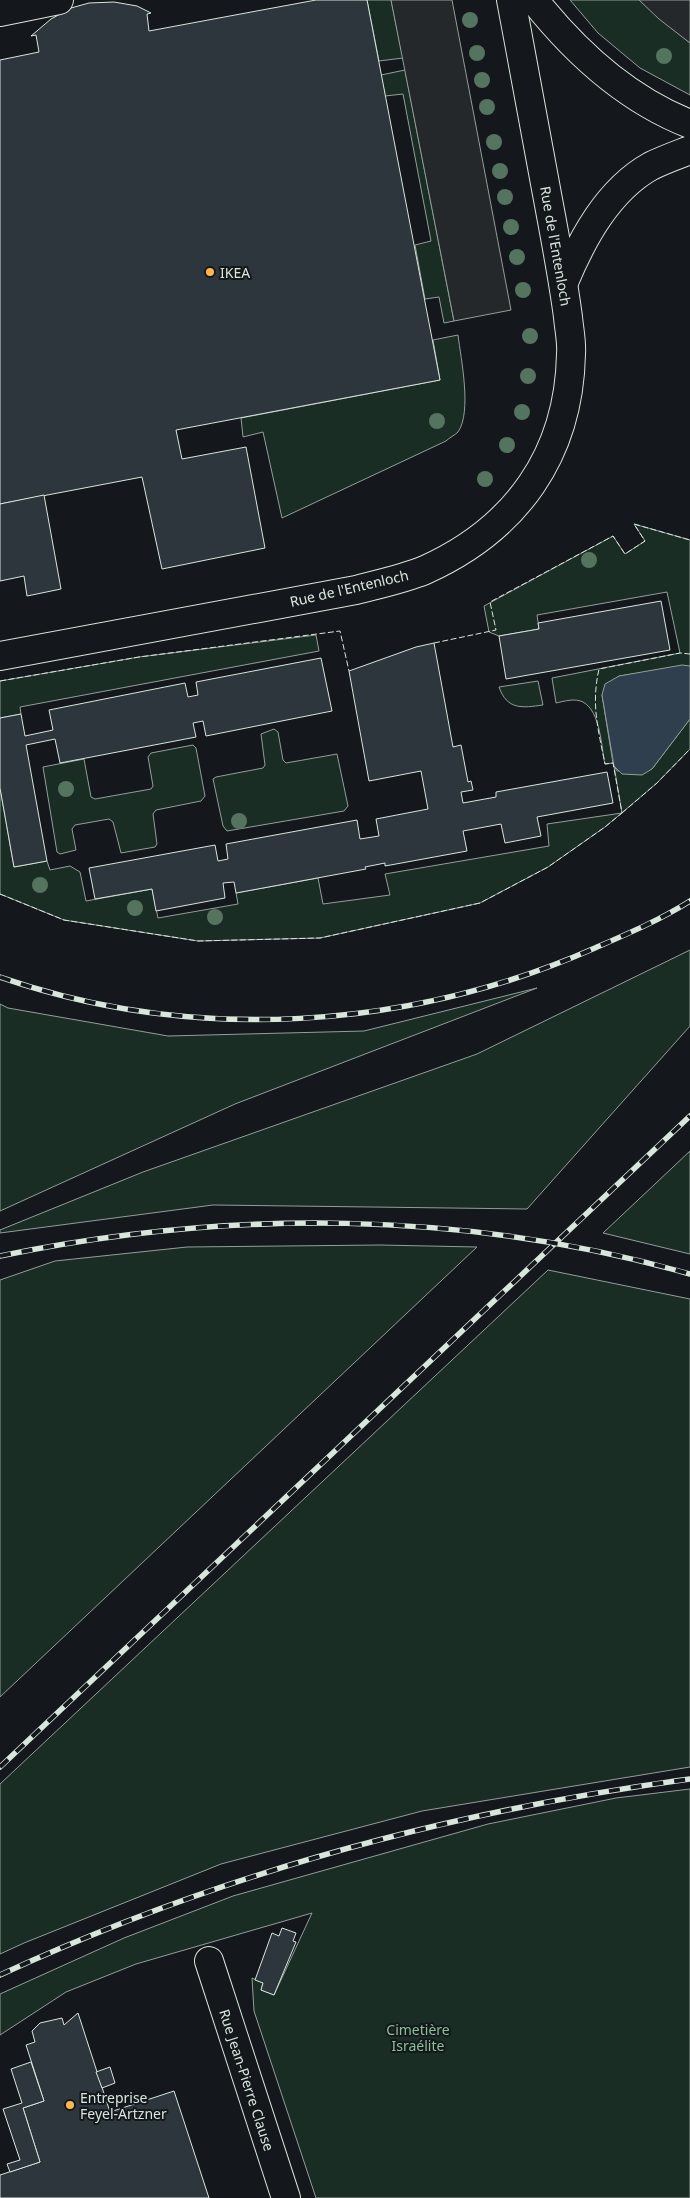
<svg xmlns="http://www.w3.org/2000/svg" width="690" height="2198" viewBox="0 0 690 2198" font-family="'Noto Sans',sans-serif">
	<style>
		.green { fill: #1a2d24; stroke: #939e99 }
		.parking { fill: #24282b; stroke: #939e99 }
		.water { fill: #2f3f4d; stroke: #939e99 }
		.building { fill: #2c363c; stroke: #d8e6dc }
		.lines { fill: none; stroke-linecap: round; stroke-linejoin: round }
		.minor-casing { stroke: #d8e6dc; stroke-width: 30 }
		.minor { stroke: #14181c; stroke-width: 28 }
		.rail-casing { stroke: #d8e6dc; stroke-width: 5.5 }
		.rail { stroke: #14181c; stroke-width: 4; stroke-dasharray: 11; stroke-linecap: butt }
		.fence { stroke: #d8e6dc; stroke-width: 1; stroke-dasharray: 6 2.5; stroke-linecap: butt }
		.tree { fill: #55745f }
		.poi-dot { fill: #ffb74d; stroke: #14181c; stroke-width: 2 }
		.labels { text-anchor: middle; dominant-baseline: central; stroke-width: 4; stroke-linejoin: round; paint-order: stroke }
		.street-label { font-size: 14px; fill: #d8e6dc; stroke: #14181c }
		.poi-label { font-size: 14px; fill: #d8e6dc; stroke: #14181c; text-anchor: start }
		.park-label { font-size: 14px; fill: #8ac095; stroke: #14181c }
	</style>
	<rect width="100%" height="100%" fill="#14181c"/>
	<g class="green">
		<path d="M367,0H391L403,58L379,61Z"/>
		<path d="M570,0H639L690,43V95L640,68L598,33Z"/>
		<path d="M405,70L454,321L444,323L439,297L425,299L415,245L431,241L403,94L385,96L381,75Z"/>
		<path d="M458,335C461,359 472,412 458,432C455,435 449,438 446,441L282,518L263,432L243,437L241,418L440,380L433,340Z"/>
		<path d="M634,524L690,540V666L619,676L602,695L613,763L605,764C601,747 601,712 583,702C575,698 565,701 556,703L552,678L680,653L667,592L537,615L539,629L499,636L489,632L484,606L613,536L625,554L645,541Z"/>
		<path d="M316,635L319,651L20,707L21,714L0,718V681L139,657Z"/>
		<path d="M538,681L543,705C522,708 507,710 499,687Z"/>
		<path d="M690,719V749L657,783L605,827L548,867L480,903L320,938L198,941L64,920L0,894V788L14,867L47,861L50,870L70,866L80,872L86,901L152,889L158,918L238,904L236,893L318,878L323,904L390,895L385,874L549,846L547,824L622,813L614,766L617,771L652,769Z"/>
		<path d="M274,729L278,732L283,760L286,763L337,754L348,806L344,811L227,831L223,826L213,779L216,777L263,768L265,765L261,734Z"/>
		<path d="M193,745L196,748L205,796L201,801L156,810L153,814L157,844L155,847L121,853L113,822L109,819L75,825L72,829L76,850L60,854L57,852L43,767L84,759L91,797L95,799L151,789L153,786L148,757L151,753Z"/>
		<path d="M690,950V1026L527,1209L213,1205L0,1233V1230L143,1172L477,1054Z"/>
		<path d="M537,988L235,1104L0,1211V1004L8,1008L168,1036L364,1031Z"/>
		<path d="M690,1151V1254L603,1233Z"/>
		<path d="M380,1245L477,1247L0,1697V1280L55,1261L187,1247Z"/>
		<path d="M548,1270L690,1299V1767L422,1811L221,1864L24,1943L0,1954V1784Z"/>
		<path d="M690,1789V2198H316L254,2011L252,1978L263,1983L261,1990L274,1995L312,1913L136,1964L66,1992L0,2035V1994L124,1938L233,1896L488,1824L616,1798Z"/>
	</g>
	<g class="parking">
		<path d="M391,0H452L511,310L454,321Z"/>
		<path d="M639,0H690V43L659,19Z"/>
	</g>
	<path class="water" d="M682,665L690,666V719L652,769L642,775L622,774L614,766L602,695L605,684L619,676Z"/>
	<g class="building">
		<path d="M316,0H367L440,380L176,430L182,459L246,447L265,548L162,569L142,477L0,504V60L39,52L36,35L31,36L51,19L71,8L89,3L114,2L137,6L151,13L147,14L149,31Z"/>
		<path d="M44,495L61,589L27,596L24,576L0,581V504Z"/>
		<path d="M661,601L670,650L506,679L499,636L539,629L538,623Z"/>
		<path d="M434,643L453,747L461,745L468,782L471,781L473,790L461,792L463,803L496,797V792L607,772L613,803L537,817L541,836L505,843L501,824L463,831L467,851L385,866V863L365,867L366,869L236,893L234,882L223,883L225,898L156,911L152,889L95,899L89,868L215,845L218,861L228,859L226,844L357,820L360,839L379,836L376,819L428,809L421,771L369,781L349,671L416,647Z"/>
		<path d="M321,658L332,711L206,736L203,721L193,723L196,737L60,763L55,739L26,745L47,861L14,867L0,788V718L21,714L25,736L53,730L49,710L185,683L188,697L198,695L196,682Z"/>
		<path d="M282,1928L296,1933L293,1941L296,1942L274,1995L261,1990L263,1983L255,1980L272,1933L279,1936Z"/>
		<path d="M78,2013L110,2112L174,2091L209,2198H0V2175L40,2162L23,2108L44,2101L26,2045L35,2042L32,2031L40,2023L62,2018L64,2025Z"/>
		<path d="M31,2062L44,2101L23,2108L40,2162L10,2172L7,2164L20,2160L3,2109L22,2103L11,2069Z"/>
		<path d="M110,2067L115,2083L102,2088L96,2072Z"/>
	</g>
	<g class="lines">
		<g class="minor-casing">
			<g id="minor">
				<path d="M534,0C576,53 626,99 690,124"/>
				<path d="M0,12L59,0"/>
				<path d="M564,282C582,239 608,190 651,166C663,160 677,155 690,150"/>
				<path d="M0,656L356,590C379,584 403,579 425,570C516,529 569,455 571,354C572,342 569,329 568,317C563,279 556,242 549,205C536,136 524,68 511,0"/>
				<path d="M209,1961L286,2198"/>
			</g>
		</g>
		<use href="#minor" class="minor"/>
		<g class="rail-casing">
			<g id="rail">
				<path d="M0,977C194,1044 408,1030 595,948C627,934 660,920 690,901"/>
				<path d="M0,1256C229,1209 465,1210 690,1274"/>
				<path d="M0,1767L690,1116"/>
				<path d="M0,1975C219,1874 452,1811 690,1779"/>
			</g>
		</g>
		<use href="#rail" class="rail"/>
		<g class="fence">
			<path d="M434,643L496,630L490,602L613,536L625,554L645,541L634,524L690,540"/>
			<path d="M0,681L139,657L340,631L349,671"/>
			<path d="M622,813L657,783L690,749"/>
			<path d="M0,894L64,920L198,941L320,938L480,903L548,867L605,827L622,813L613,763L605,764C598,729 591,704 599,669L680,653L690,654"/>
		</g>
	</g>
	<g class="tree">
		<circle cx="470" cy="20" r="8"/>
		<circle cx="477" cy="53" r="8"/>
		<circle cx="664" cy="56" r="8"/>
		<circle cx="482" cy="80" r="8"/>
		<circle cx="487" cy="107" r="8"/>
		<circle cx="494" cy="142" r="8"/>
		<circle cx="500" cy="171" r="8"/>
		<circle cx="505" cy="197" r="8"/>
		<circle cx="511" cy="227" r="8"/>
		<circle cx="517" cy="257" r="8"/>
		<circle cx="523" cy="290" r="8"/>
		<circle cx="530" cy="336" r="8"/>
		<circle cx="528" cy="376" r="8"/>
		<circle cx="522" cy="412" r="8"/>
		<circle cx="437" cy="421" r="8"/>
		<circle cx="507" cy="445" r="8"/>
		<circle cx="485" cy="479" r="8"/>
		<circle cx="589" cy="560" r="8"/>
		<circle cx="66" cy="789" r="8"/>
		<circle cx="239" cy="821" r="8"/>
		<circle cx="40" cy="885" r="8"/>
		<circle cx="135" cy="908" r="8"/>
		<circle cx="215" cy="917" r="8"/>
	</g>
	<g class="poi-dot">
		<circle cx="210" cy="272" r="5"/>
		<circle cx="70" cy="2105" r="5"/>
	</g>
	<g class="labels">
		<g class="street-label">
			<text transform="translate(556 246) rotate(80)">Rue de l'Entenloch</text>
			<text transform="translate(349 588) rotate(-13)">Rue de l'Entenloch</text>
			<text transform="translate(247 2080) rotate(72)">Rue Jean-Pierre Clause</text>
		</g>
		<g class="poi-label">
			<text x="220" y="272">IKEA</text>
			<text x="80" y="2097">Entreprise<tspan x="80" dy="16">Feyel-Artzner</tspan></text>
		</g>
		<g class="park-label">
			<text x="418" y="2029">Cimetière<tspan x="418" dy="16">Israélite</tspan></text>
		</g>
	</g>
</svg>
